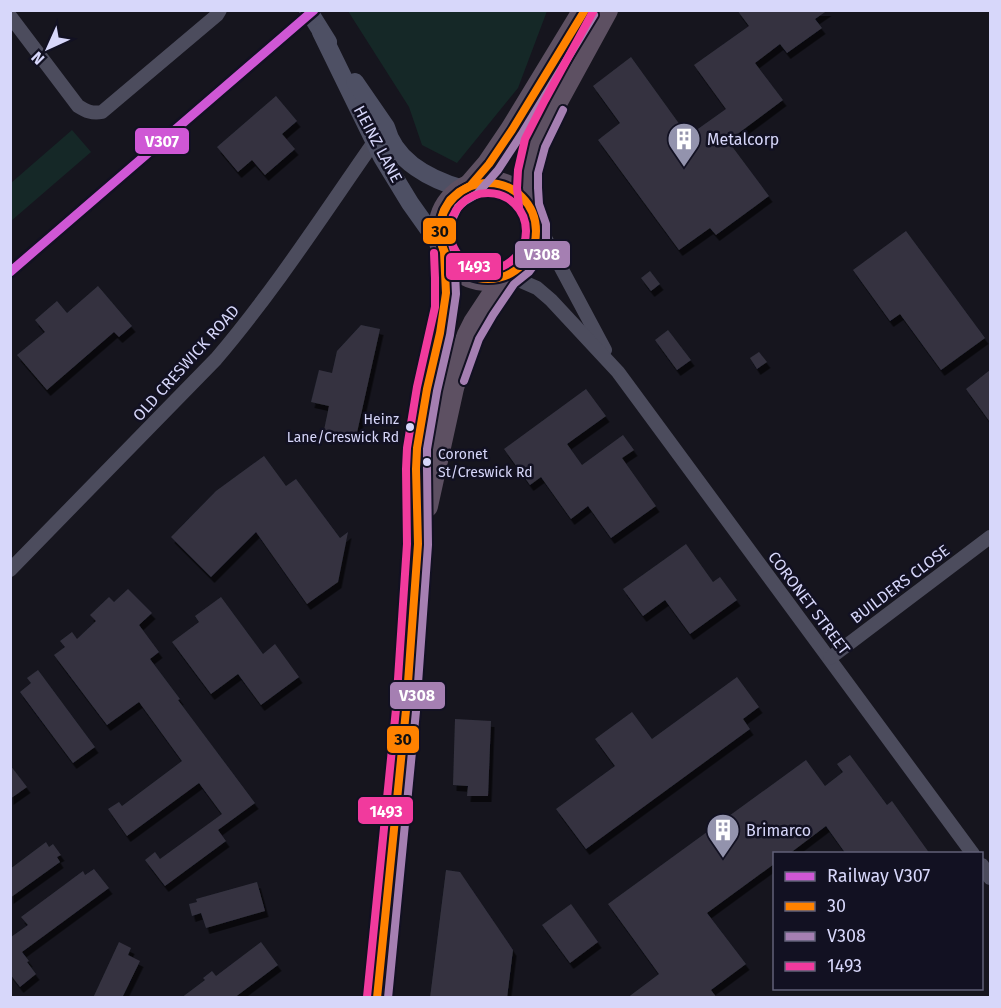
<svg xmlns="http://www.w3.org/2000/svg" width="1001" height="1008" viewBox="0 0 1001 1008" font-family="'Fira Sans',sans-serif">
	<style>
		.green { fill: #152827 }
		.building { fill: #343340; filter: url(#shadow) }
		.lines { fill: none; stroke-linecap: round; stroke-linejoin: round }
		.street { stroke: #4c4c5d; stroke-width: 14 }
		.secondary { stroke: #4e5064; stroke-width: 18 }
		.highway { stroke: #5d5062; stroke-width: 24 }
		.bus-1-casing { stroke: #121122; stroke-width: 12 }
		.bus-2-casing { stroke: #121122; stroke-width: 12 }
		.bus-3-casing { stroke: #121122; stroke-width: 12 }
		.bus-1 { stroke: #ff8200; stroke-width: 8 }
		.bus-2 { stroke: #a57fb2; stroke-width: 8 }
		.bus-3 { stroke: #f13a9d; stroke-width: 8 }
		.rail-1-casing { stroke: #121122; stroke-width: 14 }
		.rail-1 { stroke: #cf57d5; stroke-width: 9 }
		.bus-dot { fill: #d7d7fa; stroke: #121122; stroke-width: 2 }
		.labels { text-anchor: middle; dominant-baseline: central; stroke-width: 5; stroke-linejoin: round; paint-order: stroke }
		.bus-label { font-size: 14px; fill: #d7d7fa; stroke: #121122; text-anchor: end }
		.poi-label { font-size: 16px; fill: #d7d7fa; stroke: #121122; text-anchor: start }
		.street-label { font-size: 16px; fill: #d7d7fa; stroke: #121122 }
		.line-badge { stroke: #121122; stroke-width: 2 }
		.badge-label { font-size: 16px; text-anchor: middle; font-weight: bold; fill: #fff }
		.pale-badge-label { font-size: 16px; text-anchor: middle; font-weight: bold; fill: #111 }
	</style>
	<defs>
		<filter id="shadow"><feDropShadow dx="3.5" dy="6" stdDeviation="0" flood-color="#0009"/></filter>
	</defs>
	<rect width="100%" height="100%" fill="#16151e"/>
	<g class="green">
		<path d="M348,11V10L547,11L518,88L457,163L422,145L409,107Z"/>
		<path d="M72,130L91,152L11,221V183Z"/>
	</g>
	<g class="building">
		<path d="M737,10H828L815,19L822,28L787,53L780,44L755,63L783,100L728,141L769,196L716,235L710,228L679,250L598,140L620,123L593,86L631,57L688,136L726,109L694,65L749,26Z"/>
		<path d="M276,96L297,121L282,134L295,149L265,175L252,160L238,172L217,147Z"/>
		<path d="M906,231L985,338L941,370L900,314L890,321L853,270Z"/>
		<path d="M650,271L660,284L651,291L641,278Z"/>
		<path d="M98,286L132,326L119,337L114,332L47,390L17,355L45,332L35,320L57,301L67,313Z"/>
		<path d="M361,325L380,329L356,437L324,430L329,406L311,402L319,370L332,373L337,351Z"/>
		<path d="M668,330L691,360L677,370L655,340Z"/>
		<path d="M759,352L767,362L757,369L750,358Z"/>
		<path d="M990,370V422L966,389Z"/>
		<path d="M586,389L606,416L567,444L582,465L623,435L634,450L622,458L656,506L611,538L588,506L571,519L541,477L530,485L504,449Z"/>
		<path d="M264,456L286,486L296,479L340,538L348,532L338,582L307,604L256,532L211,577L171,537L216,491Z"/>
		<path d="M686,544L713,582L720,577L737,600L690,634L665,600L643,616L623,589Z"/>
		<path d="M128,589L152,613L139,625L159,652L150,659L180,699L178,700L255,803L218,830L226,841L165,886L145,860L155,852L160,859L222,814L199,783L127,836L108,809L119,802L122,806L182,761L139,702L107,725L54,655L65,647L60,641L72,632L77,639L96,621L90,615L109,597L114,602Z"/>
		<path d="M221,597L263,654L275,644L299,677L261,705L238,674L211,694L172,642L199,622L195,616Z"/>
		<path d="M38,670L95,747L73,763L20,692L31,683L27,678Z"/>
		<path d="M737,677L759,707L743,719L750,729L586,849L556,809L615,766L595,739L632,712L652,739Z"/>
		<path d="M455,719L491,721L488,796H467L468,786L453,785Z"/>
		<path d="M850,755L887,805L892,801L930,854H846L826,826L789,854H774V864L707,913L746,964L711,990L717,998H627L659,974L608,904L806,760L825,786L843,772L837,764Z"/>
		<path d="M10,765L27,787L10,799Z"/>
		<path d="M46,842L49,847L53,844L61,855L57,857L60,862L10,898V869Z"/>
		<path d="M94,869L109,888L22,952L29,961L27,962L36,974L20,987L10,974V936L11,937L28,925L21,917L83,871L85,875Z"/>
		<path d="M446,870L460,872L513,950L507,998H430Z"/>
		<path d="M257,882L265,911L206,928L201,913L192,916L189,904L197,902L196,899Z"/>
		<path d="M571,904L598,942L570,963L542,925Z"/>
		<path d="M119,942L131,948L128,955L140,961L122,998H93Z"/>
		<path d="M261,942L278,965L234,998H181L205,980L203,978L212,971L216,976Z"/>
	</g>
	<g class="lines">
		<g class="street">
			<path d="M10,16L78,106C86,111 92,114 102,112L217,15L220,10"/>
			<path d="M535,219L605,350"/>
			<path d="M507,275L537,288L551,300L618,372L973,854"/>
			<path d="M10,570L216,359C274,291 323,215 374,142L381,138"/>
			<path d="M830,658L990,537"/>
			<path d="M982,865L990,878"/>
		</g>
		<g class="secondary">
			<path d="M308,10L328,42"/>
			<path d="M321,32L382,157L410,203L444,251"/>
			<path d="M355,82L386,127C395,162 432,180 463,189"/>
		</g>
		<g class="highway">
			<circle cx="488" cy="231" r="48"/>
			<path d="M470,186L489,164L512,130L585,10"/>
			<path d="M529,206L527,188L528,171L535,143L554,105L606,10"/>
			<path d="M426,506L452,388L460,359L469,335L475,323L506,276"/>
			<path d="M377,998L406,710L418,544L416,469L417,448L427,389L445,308L446,278L444,252"/>
		</g>
		<g class="bus-1-casing">
			<g id="bus-1">
				<circle cx="488" cy="231" r="48"/>
				<path d="M377,998L406,710L418,544L416,469L417,448L427,389L440,333L446,293L444,252L440,239V222L444,210L450,200L459,192L470,186L489,164L512,130L585,10"/>
			</g>
		</g>
		<g class="bus-2-casing">
			<g id="bus-2">
				<path d="M464,381L479,339L493,315L514,284L529,272L543,253L546,239V224L539,204L538,188V173L545,147L563,110"/>
				<path d="M388,998L416,711L428,545L427,469V449L437,391L450,335L456,294L454,251L450,237V224L458,207L465,201L477,194L498,170L521,135L594,15"/>
			</g>
		</g>
		<g class="bus-3-casing">
			<g id="bus-3">
				<circle cx="488" cy="231" r="38"/>
				<path d="M519,207L517,188L518,170L525,139L545,100L594,10"/>
				<path d="M367,997L396,709L407,544L406,469L407,448L417,387L435,307V278L434,253"/>
			</g>
		</g>
		<use href="#bus-1" class="bus-1"/>
		<use href="#bus-2" class="bus-2"/>
		<use href="#bus-3" class="bus-3"/>
		<g class="rail-1-casing">
			<path id="rail-1" d="M10,272L314,10"/>
		</g>
		<use href="#rail-1" class="rail-1"/>
	</g>
	<defs>
		<g id="building-pin" transform="scale(1.725)"><path d="M0 17L-7.5 6A9.5 9.5 0 1 1 7.5 6Z" fill="#9393ad" stroke="#121122"/><path d="M-4-6H4V6H1V3H-1V6H-4ZM-2.5-4.3h1.7v1.8h-1.7ZM.8-4.3h1.7v1.8H.8ZM-2.5-1h1.7V.8h-1.7ZM.8-1h1.7V.8H.8Z" fill="#fff"/></g>
	</defs>
	<g fill-rule="evenodd">
		<use href="#building-pin" x="684" y="139"/>
		<use href="#building-pin" x="723" y="830"/>
	</g>
	<g class="bus-dot">
		<circle cx="410" cy="427" r="5"/>
		<circle cx="427" cy="462" r="5"/>
	</g>
	<g class="labels">
		<g class="bus-label">
			<text x="399" y="419">Heinz<tspan x="399" dy="18">Lane/Creswick Rd</tspan></text>
			<text x="438" y="454" text-anchor="start">Coronet<tspan x="438" dy="18">St/Creswick Rd</tspan></text>
		</g>
		<g class="poi-label">
			<text x="707" y="139">Metalcorp</text>
			<text x="746" y="830">Brimarco</text>
		</g>
		<g class="street-label">
			<text transform="translate(378 144) rotate(62)">HEINZ LANE</text>
			<text transform="translate(186 363) rotate(-48)">OLD CRESWICK ROAD</text>
			<text transform="translate(900 584) rotate(-37)">BUILDERS CLOSE</text>
			<text transform="translate(809 603) rotate(53)">CORONET STREET</text>
		</g>
	</g>
	<g class="line-badge">
		<rect x="134" y="127" width="56" height="28" rx="6" fill="#cf57d5"/>
		<rect x="422" y="217" width="35" height="28" rx="6" fill="#ff8200"/>
		<rect x="514" y="240" width="57" height="29" rx="6" fill="#a57fb2"/>
		<rect x="445" y="252" width="57" height="29" rx="6" fill="#f13a9d"/>
		<rect x="389" y="681" width="57" height="29" rx="6" fill="#a57fb2"/>
		<rect x="386" y="725" width="34" height="29" rx="6" fill="#ff8200"/>
		<rect x="357" y="796" width="57" height="29" rx="6" fill="#f13a9d"/>
	</g>
	<g class="badge-label">
		<text x="162" y="147">V307</text>
		<text x="542" y="260">V308</text>
		<text x="474" y="272">1493</text>
		<text x="417" y="701">V308</text>
		<text x="386" y="817">1493</text>
	</g>
	<g class="pale-badge-label">
		<text x="440" y="237">30</text>
		<text x="403" y="745">30</text>
	</g>
	<rect width="1001" height="1008" fill="none" stroke="#d7d7fa" stroke-width="24"/>
	<rect x="773" y="852" width="210" height="138" fill="#121122" stroke="#616078" stroke-width="1.5"/>
	<rect x="785" y="872" width="30" height="9" fill="#cf57d5" stroke="#616078" stroke-width="1.5"/>
	<text x="827" y="882" font-size="18" fill="#d7d7fa">Railway V307</text>
	<rect x="785" y="902" width="30" height="9" fill="#ff8200" stroke="#616078" stroke-width="1.5"/>
	<text x="827" y="912" font-size="18" fill="#d7d7fa">30</text>
	<rect x="785" y="932" width="30" height="9" fill="#a57fb2" stroke="#616078" stroke-width="1.5"/>
	<text x="827" y="942" font-size="18" fill="#d7d7fa">V308</text>
	<rect x="785" y="962" width="30" height="9" fill="#f13a9d" stroke="#616078" stroke-width="1.5"/>
	<text x="827" y="972" font-size="18" fill="#d7d7fa">1493</text>
	<g transform="translate(48 48) rotate(225)" stroke="#121122" stroke-width="4.5" paint-order="stroke">
	<path d="M0-4.5L10 22L0 15L-10 22Z" fill="#d7d7fa"/>
	<text y="-9" font-size="16" font-weight="bold" text-anchor="middle" fill="#d7d7fa">N</text>
	</g>
</svg>
